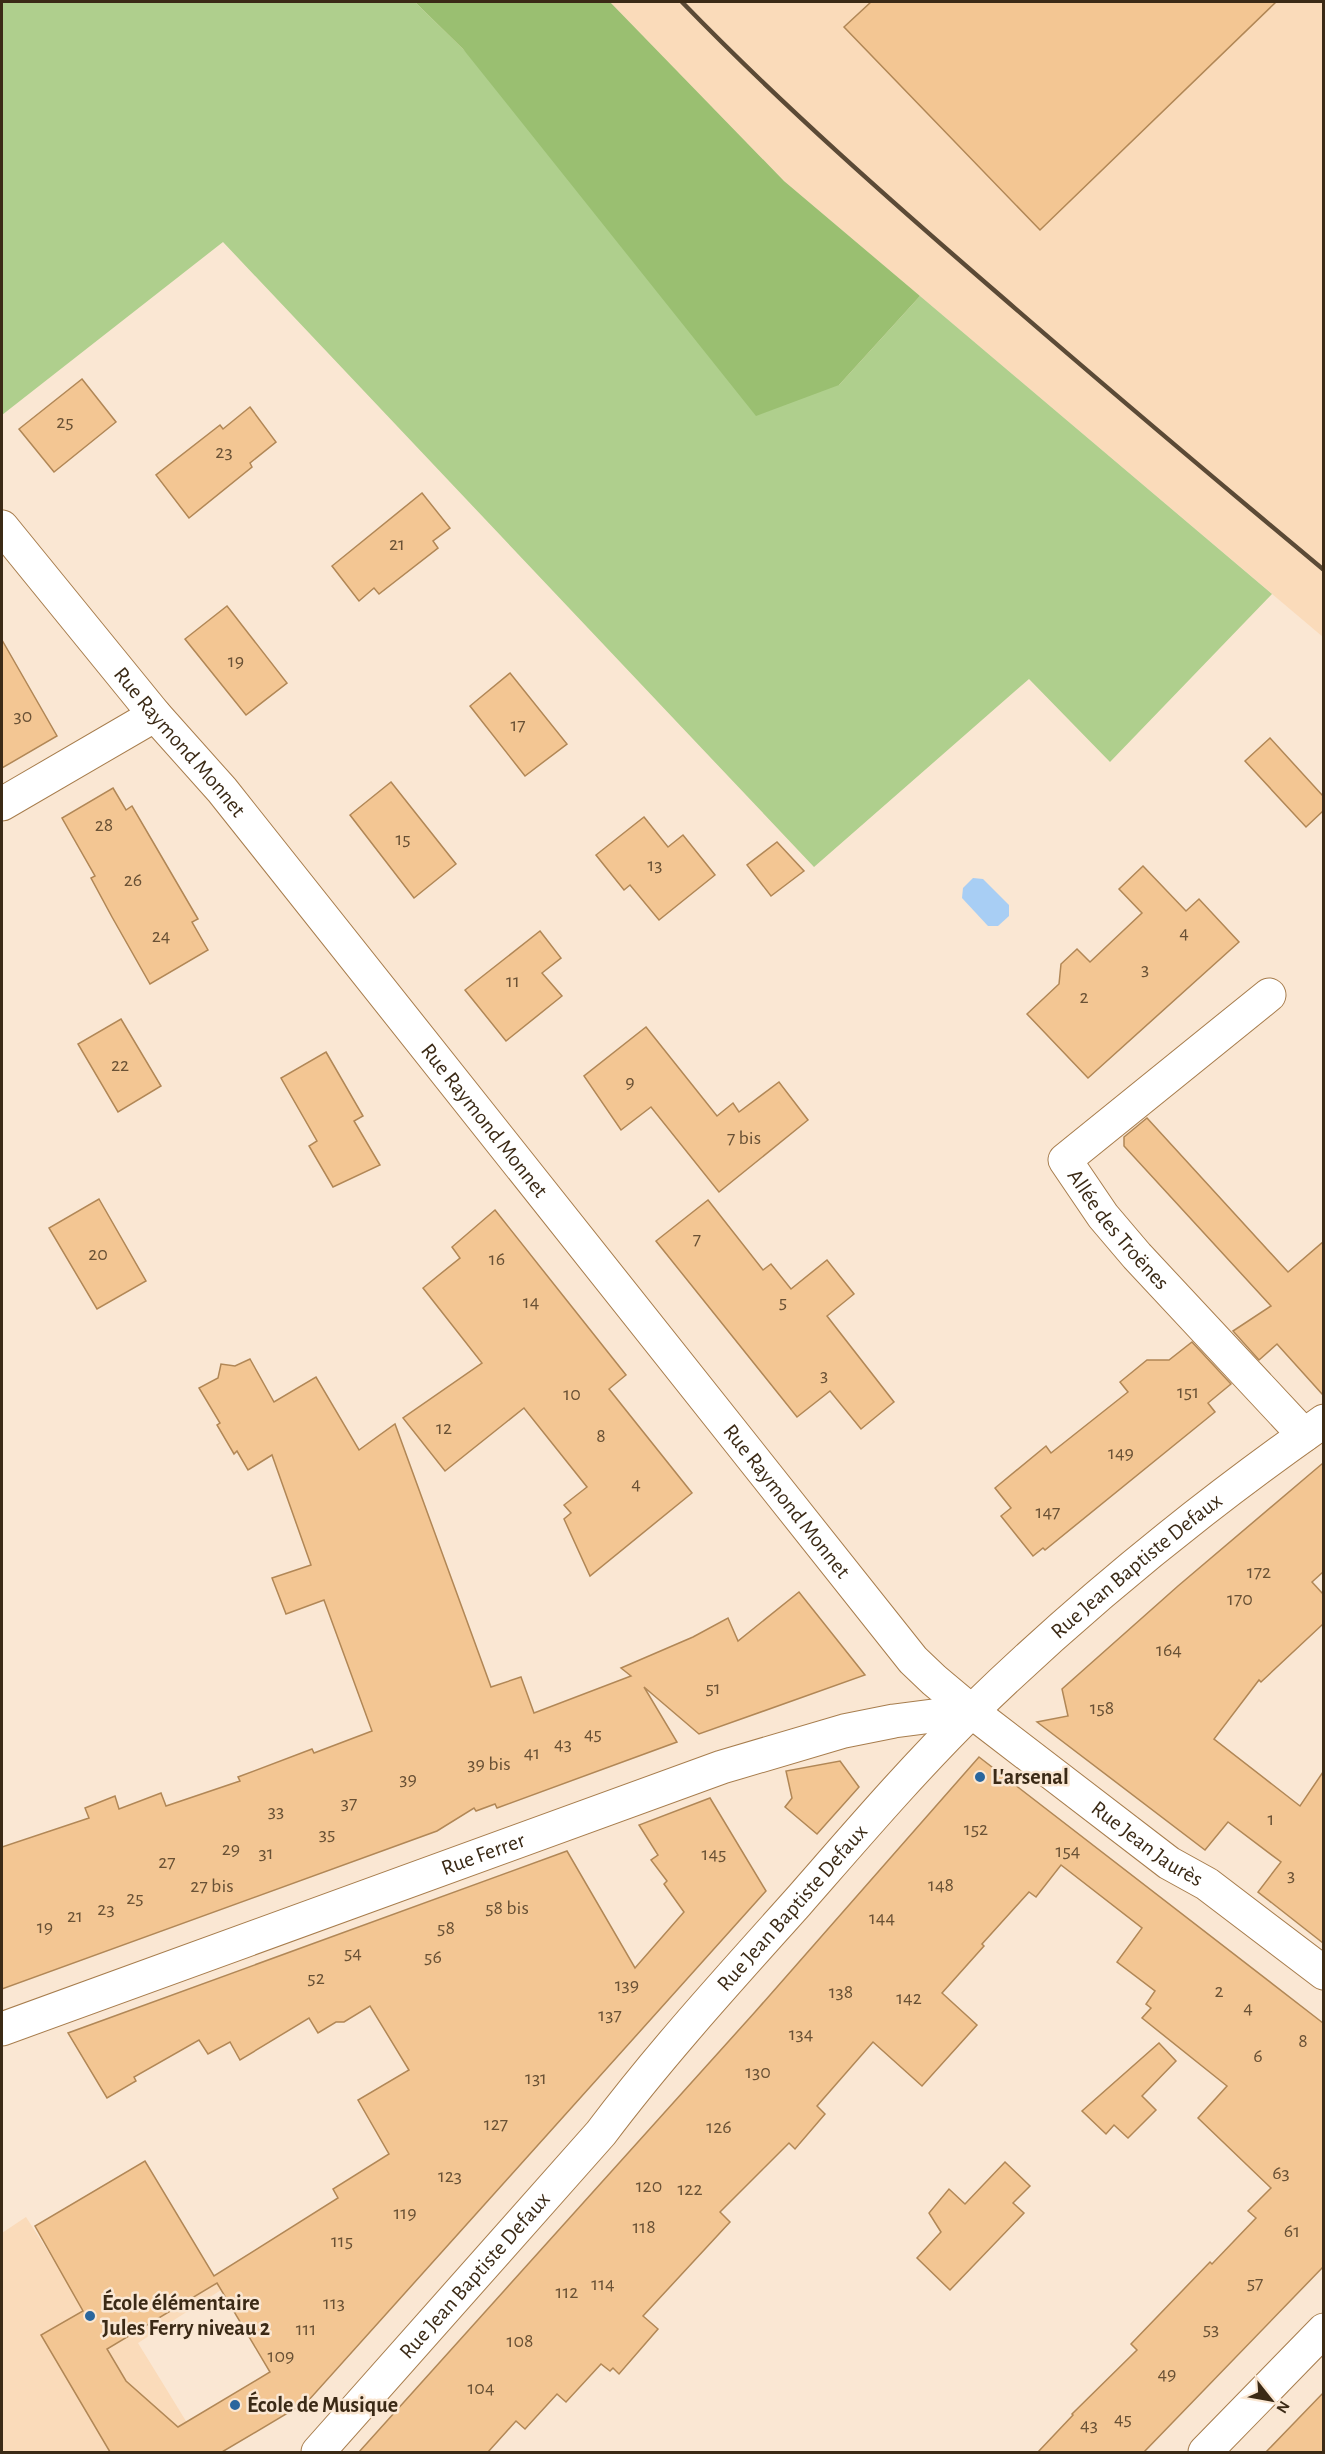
<svg xmlns="http://www.w3.org/2000/svg" width="1325" height="2454" viewBox="0 0 1325 2454" font-family="'Alegreya Sans',sans-serif">
	<style>
		.built { fill: #fadbba }
		.green { fill: #afcf8d }
		.forest { fill: #9abf71 }
		.water { fill: #a8cef4 }
		.building { fill: #f3c693; stroke: #b18756; stroke-width: 1.5; fill-rule: evenodd }
		.lines { fill: none; stroke-linecap: round; stroke-linejoin: round }
		.street-casing { stroke: #a77d4d; stroke-width: 35 }
		.street { stroke: #fff; stroke-width: 33 }
		.rail { stroke: #5b4a36; stroke-width: 4.5 }
		.poi-dot { fill: #2a669d; stroke: #fae7d3; stroke-width: 2 }
		.labels { text-anchor: middle; dominant-baseline: central; stroke-width: 5; stroke-linejoin: round; paint-order: stroke }
		.number-label { font-size: 20px; fill: #695135 }
		.street-label { font-size: 22px; fill: #3b2a16; stroke: #fae7d3 }
		.poi-label { font-size: 22px; font-weight: bold; fill: #3b2a16; stroke: #fae7d3; text-anchor: start }
	</style>
	<rect width="100%" height="100%" fill="#fae7d3"/>
	<g class="built">
		<path d="M610,2H1323V637L784,181Z"/>
		<path d="M165,2195L221,2290L138,2343L205,2452H2V2233L26,2217L54,2261Z"/>
	</g>
	<path class="green" d="M2,2H415L463,49L839,385L920,296L1272,594L1110,762L1029,679L814,867L223,242L2,415Z"/>
	<path class="forest" d="M415,2H610L784,181L920,296L839,385L756,416L463,49Z"/>
	<path class="water" d="M973,878L983,879L1009,905V916L998,926H988L962,898L963,888Z"/>
	<g class="building">
		<path d="M871,2H1276L1040,230L844,27Z"/>
		<path d="M82,379L116,422L54,472L19,429Z"/>
		<path d="M250,407L276,442L250,463L252,467L189,518L156,475L220,425L223,429Z"/>
		<path d="M422,493L450,528L433,541L438,548L379,594L374,588L359,601L332,566Z"/>
		<path d="M227,606L287,683L246,715L185,639Z"/>
		<path d="M2,640L57,736L2,768Z"/>
		<path d="M510,673L567,744L525,776L470,706Z"/>
		<path d="M1270,738L1323,796V811L1306,827L1245,761Z"/>
		<path d="M391,782L456,864L414,898L350,815Z"/>
		<path d="M113,788L126,810L132,806L153,842L198,919L192,922L208,950L150,984L112,917L91,878L95,876L62,818Z"/>
		<path d="M644,817L668,847L683,835L715,875L659,920L630,885L624,890L596,855Z"/>
		<path d="M777,842L804,871L771,896L747,865Z"/>
		<path d="M1143,866L1186,911L1199,899L1239,942L1088,1078L1027,1014L1059,984L1061,964L1077,949L1090,962L1142,913L1119,889Z"/>
		<path d="M540,931L561,958L542,973L562,996L506,1041L465,990Z"/>
		<path d="M121,1019L161,1086L118,1112L78,1044Z"/>
		<path d="M646,1027L717,1116L733,1103L739,1112L779,1082L808,1120L719,1192L651,1107L621,1130L584,1076Z"/>
		<path d="M326,1052L363,1116L354,1121L380,1165L333,1187L309,1146L317,1141L281,1078Z"/>
		<path d="M1147,1118L1288,1272L1323,1242V1395L1277,1344L1259,1360L1233,1331L1271,1306L1124,1146V1137Z"/>
		<path d="M99,1199L146,1281L97,1309L49,1228Z"/>
		<path d="M708,1200L763,1270L771,1264L791,1289L827,1260L854,1294L827,1316L894,1402L861,1429L830,1391L797,1417L656,1241Z"/>
		<path d="M495,1210L626,1375L609,1389L692,1493L590,1576L564,1519L571,1513L564,1505L587,1487L524,1408L445,1471L403,1418L482,1363L423,1288L460,1258L452,1247Z"/>
		<path d="M1192,1342L1231,1384L1208,1403L1215,1412L1045,1550L1043,1548L1033,1556L1001,1516L1011,1508L995,1488L1046,1446L1051,1453L1128,1392L1120,1382L1147,1360H1169Z"/>
		<path d="M250,1359L274,1402L316,1377L359,1450L395,1424L491,1687L521,1677L534,1713L631,1676L621,1668L693,1637L728,1618L738,1641L799,1592L865,1675L699,1734L644,1687L677,1742L497,1808L495,1804L476,1811L474,1808L437,1831L2,1989V1847L89,1818L85,1808L115,1796L119,1809L161,1793L166,1806L240,1781L238,1777L312,1749L314,1753L372,1731L324,1600L286,1614L272,1578L311,1565L272,1455L248,1470L237,1451L234,1454L217,1425L220,1423L199,1388L218,1378L221,1364L235,1366Z"/>
		<path d="M1323,1463V1572L1312,1582L1323,1594V1624L1261,1682L1259,1680L1214,1739L1300,1806L1323,1772V1943L1258,1892L1281,1862L1228,1822L1205,1850L1037,1722L1068,1716L1062,1689L1178,1586Z"/>
		<path d="M979,1757L1323,2023V2267L1144,2452H1038L1073,2415L1072,2414L1137,2350L1131,2344L1210,2262L1212,2264L1256,2218L1248,2211L1271,2188L1198,2118L1227,2086L1142,2018L1151,2008L1146,2004L1155,1991L1117,1962L1142,1928L1061,1865L1036,1897L1029,1892L982,1944L984,1946L942,1993L977,2025L922,2086L873,2042L817,2106L825,2114L795,2149L789,2143L720,2212L730,2222L643,2316L658,2329L619,2374L613,2368L610,2371L601,2364L566,2402L557,2394L525,2429L516,2421L488,2452H359L755,2012Z"/>
		<path d="M840,1761L859,1787L817,1834L785,1807L792,1798L786,1771Z"/>
		<path d="M710,1798L766,1891L308,2401L222,2452H110L41,2335L83,2311L35,2226L145,2161L214,2276L338,2198L333,2189L389,2154L358,2100L409,2070L370,2006L344,2022H336L318,2033L309,2018L240,2060L230,2042L208,2054L199,2040L134,2077L136,2081L107,2098L68,2033L567,1851L635,1968L684,1912L664,1884L667,1881L651,1860L658,1855L639,1825ZM217,2283L270,2372L178,2427L126,2381L107,2349Z"/>
		<path d="M1159,2043L1176,2061L1142,2096L1156,2110L1128,2138L1114,2125L1106,2134L1082,2111Z"/>
		<path d="M1005,2162L1030,2186L1013,2203L1024,2213L950,2290L917,2258L941,2232L929,2213L949,2189L965,2204Z"/>
		<path d="M1323,2393V2452H1266Z"/>
	</g>
	<g class="lines">
		<g class="street-casing">
			<g id="street">
				<path id="s1" d="M2,527L155,715L222,790L913,1660L934,1680L971,1711L1169,1863L1207,1884L1324,1973"/>
				<path d="M2,804L155,715"/>
				<path id="s2" d="M1269,995L1065,1160L1103,1216L1137,1256L1304,1435"/>
				<path id="s3" d="M2,2029L722,1767L844,1731L894,1721L971,1711"/>
				<path id="s4" d="M318,2452L601,2133C662,2052 730,1978 797,1903C854,1838 911,1771 973,1710C1081,1605 1200,1508 1324,1421"/>
				<path d="M1205,2452L1324,2330"/>
			</g>
		</g>
		<use href="#street" class="street"/>
		<path class="rail" d="M682,2C783,106 892,202 1002,297C1108,389 1216,480 1324,570"/>
	</g>
	<g class="poi-dot">
		<circle cx="980" cy="1777" r="6"/>
		<circle cx="90" cy="2316" r="6"/>
		<circle cx="235" cy="2405" r="6"/>
	</g>
	<g class="labels">
		<g class="number-label">
			<text x="65" y="422">25</text>
			<text x="224" y="452">23</text>
			<text x="397" y="544">21</text>
			<text x="236" y="661">19</text>
			<text x="23" y="716">30</text>
			<text x="518" y="725">17</text>
			<text x="104" y="825">28</text>
			<text x="403" y="839">15</text>
			<text x="655" y="865">13</text>
			<text x="133" y="880">26</text>
			<text x="1184" y="933">4</text>
			<text x="161" y="936">24</text>
			<text x="1145" y="969">3</text>
			<text x="513" y="981">11</text>
			<text x="1084" y="997">2</text>
			<text x="120" y="1065">22</text>
			<text x="630" y="1082">9</text>
			<text x="744" y="1138">7 bis</text>
			<text x="697" y="1239">7</text>
			<text x="98" y="1254">20</text>
			<text x="497" y="1259">16</text>
			<text x="531" y="1302">14</text>
			<text x="783" y="1302">5</text>
			<text x="824" y="1375">3</text>
			<text x="1188" y="1392">151</text>
			<text x="572" y="1394">10</text>
			<text x="444" y="1428">12</text>
			<text x="601" y="1436">8</text>
			<text x="1121" y="1453">149</text>
			<text x="636" y="1484">4</text>
			<text x="1048" y="1512">147</text>
			<text x="1259" y="1572">172</text>
			<text x="1240" y="1599">170</text>
			<text x="1169" y="1650">164</text>
			<text x="713" y="1688">51</text>
			<text x="1102" y="1708">158</text>
			<text x="593" y="1734">45</text>
			<text x="563" y="1744">43</text>
			<text x="532" y="1753">41</text>
			<text x="489" y="1764">39 bis</text>
			<text x="408" y="1779">39</text>
			<text x="349" y="1803">37</text>
			<text x="276" y="1811">33</text>
			<text x="1271" y="1819">1</text>
			<text x="976" y="1829">152</text>
			<text x="327" y="1834">35</text>
			<text x="231" y="1849">29</text>
			<text x="1068" y="1851">154</text>
			<text x="266" y="1853">31</text>
			<text x="714" y="1854">145</text>
			<text x="167" y="1862">27</text>
			<text x="1291" y="1875">3</text>
			<text x="941" y="1885">148</text>
			<text x="212" y="1886">27 bis</text>
			<text x="135" y="1898">25</text>
			<text x="507" y="1908">58 bis</text>
			<text x="106" y="1909">23</text>
			<text x="75" y="1916">21</text>
			<text x="882" y="1918">144</text>
			<text x="45" y="1927">19</text>
			<text x="446" y="1928">58</text>
			<text x="353" y="1953">54</text>
			<text x="433" y="1957">56</text>
			<text x="316" y="1978">52</text>
			<text x="627" y="1985">139</text>
			<text x="1219" y="1991">2</text>
			<text x="841" y="1992">138</text>
			<text x="909" y="1998">142</text>
			<text x="1248" y="2008">4</text>
			<text x="610" y="2015">137</text>
			<text x="801" y="2034">134</text>
			<text x="1303" y="2041">8</text>
			<text x="1258" y="2056">6</text>
			<text x="758" y="2072">130</text>
			<text x="536" y="2078">131</text>
			<text x="496" y="2124">127</text>
			<text x="719" y="2127">126</text>
			<text x="1281" y="2173">63</text>
			<text x="450" y="2176">123</text>
			<text x="649" y="2186">120</text>
			<text x="690" y="2189">122</text>
			<text x="405" y="2213">119</text>
			<text x="644" y="2227">118</text>
			<text x="1292" y="2231">61</text>
			<text x="342" y="2241">115</text>
			<text x="1255" y="2283">57</text>
			<text x="603" y="2284">114</text>
			<text x="567" y="2292">112</text>
			<text x="334" y="2303">113</text>
			<text x="306" y="2329">111</text>
			<text x="1211" y="2329">53</text>
			<text x="520" y="2341">108</text>
			<text x="281" y="2356">109</text>
			<text x="1167" y="2374">49</text>
			<text x="481" y="2388">104</text>
			<text x="1123" y="2419">45</text>
			<text x="1089" y="2425">43</text>
		</g>
		<g class="street-label">
			<text stroke="none"><textPath href="#s1" startOffset="279">Rue Raymond Monnet</textPath></text>
			<text stroke="none"><textPath href="#s1" startOffset="765">Rue Raymond Monnet</textPath></text>
			<text stroke="none"><textPath href="#s2" startOffset="350">Allée des Troënes</textPath></text>
			<text stroke="none"><textPath href="#s1" startOffset="1251">Rue Raymond Monnet</textPath></text>
			<text stroke="none"><textPath href="#s4" startOffset="1208">Rue Jean Baptiste Defaux</textPath></text>
			<text stroke="none"><textPath href="#s1" startOffset="1752">Rue Jean Jaurès</textPath></text>
			<text stroke="none"><textPath href="#s3" startOffset="512">Rue Ferrer</textPath></text>
			<text stroke="none"><textPath href="#s4" startOffset="722">Rue Jean Baptiste Defaux</textPath></text>
			<text stroke="none"><textPath href="#s4" startOffset="236">Rue Jean Baptiste Defaux</textPath></text>
		</g>
		<g class="poi-label">
			<text x="992" y="1777">L'arsenal</text>
			<text x="102" y="2303">École élémentaire<tspan x="102" dy="25">Jules Ferry niveau 2</tspan></text>
			<text x="247" y="2405">École de Musique</text>
		</g>
	</g>
	<rect width="1325" height="2454" fill="none" stroke="#3b2a16" stroke-width="6"/>
	<g transform="translate(1271 2400) rotate(121)" stroke="#fae7d3" stroke-width="4.5" paint-order="stroke">
	<path d="M0-4.5L10 22L0 15L-10 22Z" fill="#3b2a16"/>
	<text y="-9" font-size="16" font-weight="bold" text-anchor="middle" fill="#3b2a16">N</text>
	</g>
</svg>
